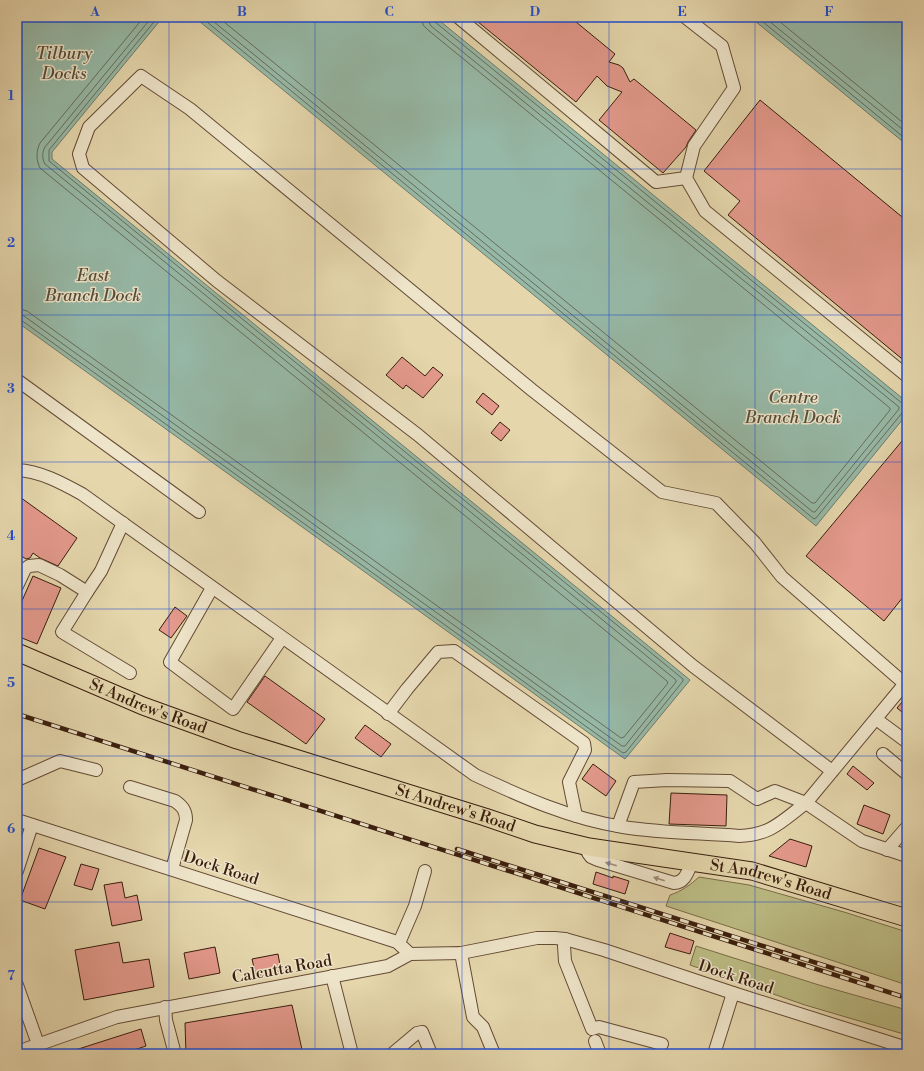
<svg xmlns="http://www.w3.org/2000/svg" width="924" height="1071" viewBox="0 0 924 1071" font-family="'Libre Bodoni',serif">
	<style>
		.green { fill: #bcbc84; stroke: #7a6c48 }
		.water { fill: #96b9a7; stroke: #717b69 }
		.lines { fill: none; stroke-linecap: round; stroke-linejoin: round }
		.shore { stroke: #686b5a; stroke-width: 1 }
		.building { fill: #e3998b; stroke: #391d0d }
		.minor-casing { stroke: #644b35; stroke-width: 14 }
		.highway-casing { stroke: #391d0d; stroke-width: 19 }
		.minor { stroke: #eee4c9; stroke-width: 12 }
		.highway { stroke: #e5d6ac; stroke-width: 17 }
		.rail-casing { stroke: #391d0d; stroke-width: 4.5 }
		.rail { stroke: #eee4c9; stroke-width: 3; stroke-dasharray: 9; stroke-linecap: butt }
		.oneway { fill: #9d8a74 }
		.grid { fill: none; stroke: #1d4ed8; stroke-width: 1; stroke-opacity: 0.55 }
		.labels { text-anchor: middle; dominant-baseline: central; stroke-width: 3; stroke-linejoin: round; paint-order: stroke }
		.street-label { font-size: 16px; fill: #391d0d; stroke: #eee4c9 }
		.water-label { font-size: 17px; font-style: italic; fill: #554c3b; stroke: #eee4c9 }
		.neatline { fill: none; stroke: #1d4ed8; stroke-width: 1.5 }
		.grid-label { font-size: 13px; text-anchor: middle; font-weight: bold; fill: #1d4ed8 }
	</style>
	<rect width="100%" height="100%" fill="#e5d6ac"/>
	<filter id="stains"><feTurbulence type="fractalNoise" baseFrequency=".005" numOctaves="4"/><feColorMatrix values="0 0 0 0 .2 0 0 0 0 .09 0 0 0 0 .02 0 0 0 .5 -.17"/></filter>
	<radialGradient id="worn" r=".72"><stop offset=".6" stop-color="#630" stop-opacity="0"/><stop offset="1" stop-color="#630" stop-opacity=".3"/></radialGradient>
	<g class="green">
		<path d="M699,877L749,885L844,912L907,932V985L666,906L670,895C682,891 690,885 699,877Z"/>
		<path d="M696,946L819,985L907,1010V1035L805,1005L690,965Z"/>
	</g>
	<g class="water">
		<path d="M17,17H163L52,152V159L690,680L625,759L17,322Z"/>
		<path d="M194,17H435L907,402V414L816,526Z"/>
		<path d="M750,17H907V145Z"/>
	</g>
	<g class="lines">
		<g class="shore">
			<path d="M201,17L814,519L816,518L902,413L907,412"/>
			<path d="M208,17L813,512H815L899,409V407L431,26L428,21V17"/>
			<path d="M218,17L812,503H815L890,410V408L428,30L423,25L422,17"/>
			<path d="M433,17L435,22L903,404L907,405"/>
			<path d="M757,17L907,140"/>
			<path d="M764,17L907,133"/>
			<path d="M774,17L907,126"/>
			<path d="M17,308L27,311L621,738L624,737L668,683L667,681L40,168C36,160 36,151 40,143L144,17"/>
			<path d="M17,314L24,316L622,746H625L676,682V680L45,164C42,159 42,152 45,147L152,17"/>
			<path d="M17,319L21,320L623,753L626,752L683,681V679L49,161V150L158,17"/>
		</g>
	</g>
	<g class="building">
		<path d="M472,17H570L615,54L609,62L619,65L623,68L630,82L634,79L696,130L688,142L686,147L663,173L599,120L622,92L607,86L597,76L576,102Z"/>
		<path d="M760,100L907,221V363L728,215L740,201L704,171Z"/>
		<path d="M402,357L425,376L433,367L443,375L423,398L406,385L403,389L386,375Z"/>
		<path d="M483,393L499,406L492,415L476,402Z"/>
		<path d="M500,422L510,430L501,441L491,433Z"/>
		<path d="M907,435V592L884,621L806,556Z"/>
		<path d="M17,495L77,538L58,566L40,558L33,553L30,558L26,559L17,553Z"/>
		<path d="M33,576L61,588L37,644L17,636V612Z"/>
		<path d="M175,607L187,616L171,638L159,630Z"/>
		<path d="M265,676L325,719L306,744L247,702Z"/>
		<path d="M907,696V716L897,708Z"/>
		<path d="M365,725L391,744L381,757L355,738Z"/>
		<path d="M593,764L616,781L606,796L582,779Z"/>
		<path d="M853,766L874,783L867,790L847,774Z"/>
		<path d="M671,793L727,795L726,826L669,824Z"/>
		<path d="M864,805L890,815L883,834L857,824Z"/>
		<path d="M790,839L812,846L806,867L769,856Z"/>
		<path d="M39,848L66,857L45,909L20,900Z"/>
		<path d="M81,864L99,869L92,890L74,885Z"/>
		<path d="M596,872L613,878V876L629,881L625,894L593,884Z"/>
		<path d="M122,882L125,898L137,895L142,920L112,926L104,885Z"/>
		<path d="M670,933L694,941L690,954L665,947Z"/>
		<path d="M119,942L123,963L149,959L154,987L84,1000L75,950Z"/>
		<path d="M215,947L220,973L189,979L184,953Z"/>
		<path d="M278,954L281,971L256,976L252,959Z"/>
		<path d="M292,1005L303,1054H186L185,1023Z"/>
		<path d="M141,1029L146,1046L122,1054H70L69,1052Z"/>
	</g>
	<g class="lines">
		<g class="minor-casing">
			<g id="minor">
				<path d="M458,17L656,182L686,178"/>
				<path d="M685,17L722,46L734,88L694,146L686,178L705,211L907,376"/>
				<path d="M17,380L199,512"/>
				<path d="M17,470C40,471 62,483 82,494L475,775C522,797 571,819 623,827C660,833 702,833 739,836C771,835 782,821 806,803L907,681"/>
				<path d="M17,586L25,569L29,566L39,565L60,575L87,592L101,571L123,523"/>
				<path d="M212,588L170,662L233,709L282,638"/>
				<path d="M87,592L62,632L130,673"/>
				<path d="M388,714L407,689L438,652L454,651L584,743L585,750L569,782L576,816"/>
				<path d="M876,719L907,742"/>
				<path d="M883,754L907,774"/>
				<path d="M832,771L693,666L418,435L217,281L83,168L79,154L89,127L141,76L190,109L532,390L662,492L716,503L755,543L782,577L905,684"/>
				<path d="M17,780L60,761L96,770"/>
				<path d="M130,787L175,801C182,806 186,810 186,820L172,869"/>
				<path d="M17,820L397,942L410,954"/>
				<path d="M618,826L634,782L667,780L730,781L757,799L775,791L806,803L862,841L907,856"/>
				<path d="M589,847L588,853L591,857L598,860L674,883C685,883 688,871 692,862"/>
				<path d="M887,850L907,827"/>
				<path d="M17,871L32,825"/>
				<path d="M565,939L564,946L565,961L592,1029L599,1027L662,1044"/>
				<path d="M399,943L415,906L425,871"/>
				<path d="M461,953L473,1017L483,1027L494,1054"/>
				<path d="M332,976L352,1054"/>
				<path d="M17,985L38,1044"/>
				<path d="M165,1007L166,1020L175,1054"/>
				<path d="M595,1041L600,1054"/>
				<path d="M17,1052L117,1017L388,966L410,954L461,953L537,938H555L565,939L604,950L733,993L907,1048"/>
				<path d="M392,1054L417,1033L422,1032L431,1054"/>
				<path d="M714,1054L733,993"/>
			</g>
		</g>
		<g class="highway-casing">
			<g id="highway">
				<path id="s1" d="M17,652L143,706L237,740L485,817L535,834L589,847L752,871L907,918"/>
			</g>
		</g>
		<use href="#minor" class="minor"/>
		<use href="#highway" class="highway"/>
		<g class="rail-casing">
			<g id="rail">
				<path d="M17,714L907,998"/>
				<path d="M457,849L867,979"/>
			</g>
		</g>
		<use href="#rail" class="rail"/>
	</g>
	<defs><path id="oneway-solid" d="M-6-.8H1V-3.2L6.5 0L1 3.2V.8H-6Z"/></defs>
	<g class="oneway">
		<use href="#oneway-solid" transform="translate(611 864) rotate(-164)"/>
		<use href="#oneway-solid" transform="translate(659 879) rotate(-162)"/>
	</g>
	<path class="grid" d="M169,17V1054M315,17V1054M462,17V1054M609,17V1054M755,17V1054M17,169H907M17,315H907M17,462H907M17,609H907M17,756H907M17,902H907"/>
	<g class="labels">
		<g class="street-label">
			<text stroke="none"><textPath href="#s1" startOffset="142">St Andrew's Road</textPath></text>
			<text stroke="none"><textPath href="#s1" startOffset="466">St Andrew's Road</textPath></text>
			<text transform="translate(221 868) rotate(18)">Dock Road</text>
			<text stroke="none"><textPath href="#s1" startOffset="790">St Andrew's Road</textPath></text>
			<text transform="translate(282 969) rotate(-10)">Calcutta Road</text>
			<text transform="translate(736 977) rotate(18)">Dock Road</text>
		</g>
		<g class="water-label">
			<text x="64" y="54">Tilbury<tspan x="64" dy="20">Docks</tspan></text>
			<text x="93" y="276">East<tspan x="93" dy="20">Branch Dock</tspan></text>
			<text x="793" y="398">Centre<tspan x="793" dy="20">Branch Dock</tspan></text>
		</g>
	</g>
	<rect width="924" height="1071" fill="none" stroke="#e5d6ac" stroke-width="44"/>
	<rect x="22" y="22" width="880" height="1027" class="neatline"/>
	<g class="grid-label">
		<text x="95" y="16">A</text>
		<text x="242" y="16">B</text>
		<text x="389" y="16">C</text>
		<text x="535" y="16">D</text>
		<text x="682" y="16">E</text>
		<text x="829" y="16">F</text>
		<text x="11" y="100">1</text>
		<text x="11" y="247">2</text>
		<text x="11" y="393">3</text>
		<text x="11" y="540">4</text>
		<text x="11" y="687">5</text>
		<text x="11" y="833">6</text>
		<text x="11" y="980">7</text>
	</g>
	<rect width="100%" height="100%" filter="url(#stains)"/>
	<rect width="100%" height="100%" fill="url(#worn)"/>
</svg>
